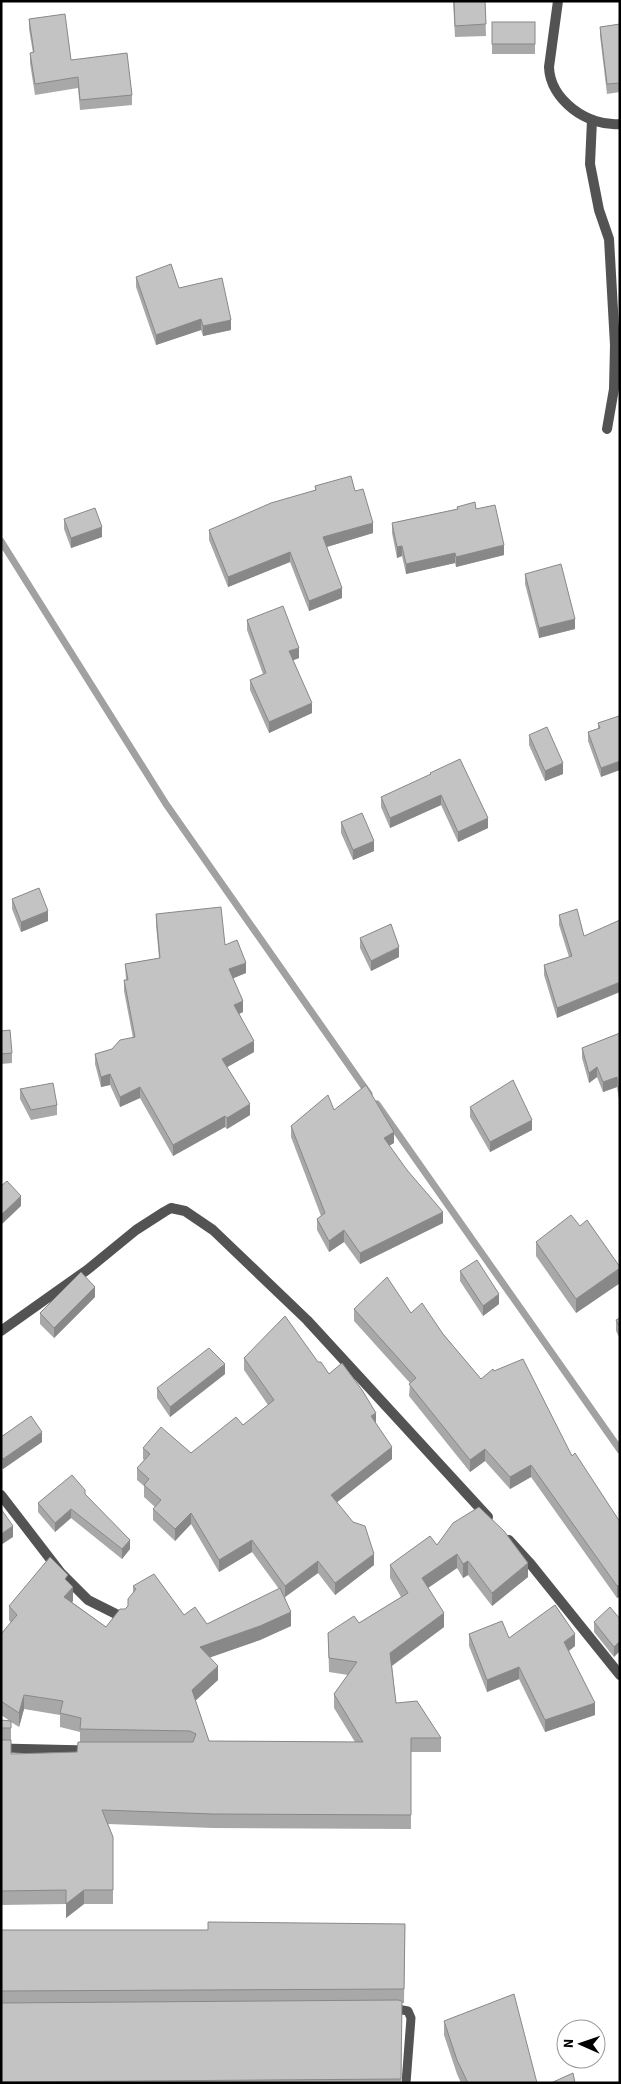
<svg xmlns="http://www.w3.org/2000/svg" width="621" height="2084" viewBox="0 0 621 2084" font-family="'Source Sans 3',sans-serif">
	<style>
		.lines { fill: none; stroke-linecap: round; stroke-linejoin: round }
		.stream { stroke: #a1a1a1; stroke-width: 7 }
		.service { stroke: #535353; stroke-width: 9 }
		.minor { stroke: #535353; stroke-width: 10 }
		.wall { fill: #a8a8a8; fill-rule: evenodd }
		.shaded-wall { fill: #888 }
		.building { fill: #c3c3c3; stroke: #888 }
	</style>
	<rect width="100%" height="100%" fill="#fff"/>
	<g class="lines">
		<g class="stream">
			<path d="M1,541L166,804L369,1094"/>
			<path d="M377,1104L620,1450"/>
		</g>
		<g class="service">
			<path d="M1,1748L88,1750"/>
			<path d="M391,2008L408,2011L411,2018L406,2083"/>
		</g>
		<g class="minor">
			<path d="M558,1L549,67C550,100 588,127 620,124"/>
			<path d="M592,120L590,164L599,210L609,239L615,345L614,389L607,429"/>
			<path d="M1,1331L87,1270L136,1230L164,1212L171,1208L185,1211L213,1230L307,1320L488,1517"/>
			<path d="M1,1495L61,1573L88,1600L122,1617"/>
			<path d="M509,1540L529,1562L620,1675"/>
		</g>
	</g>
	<g class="wall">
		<path d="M453,1H485L486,36L455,37Z"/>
		<path d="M29,19L71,60L132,95V105L80,110L78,88L35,95L30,63V53H33L29,29Z"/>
		<rect x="492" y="22" width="43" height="32"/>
		<path d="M620,24V92L607,94L600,36V27Z"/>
		<path d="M136,277L179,288L231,330L203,336L201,330L156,345L136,287Z"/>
		<path d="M315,486L355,491L373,533L327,547L342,598L309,611L290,562L228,587L209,540V530L315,490Z"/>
		<path d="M457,507L476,509L504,555L456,567L455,563L406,574L402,556L397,558L392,533V523L457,509Z"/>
		<path d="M64,519L102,537L71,548L64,529Z"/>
		<path d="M525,574L575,629L539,638L525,584Z"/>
		<path d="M247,620L299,658L293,660L312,713L269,733L250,690V680L263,674L247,630Z"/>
		<path d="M620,719L601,777L588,741V732L598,729V723Z"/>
		<path d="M529,735L563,774L545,781L529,745Z"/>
		<path d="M430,773L488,828L458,842L441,805L390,828L381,807V797L430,775Z"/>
		<path d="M341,822L374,851L353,860L341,833Z"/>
		<path d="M12,899L48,921L21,932L12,909Z"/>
		<path d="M156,914L225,945L246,973L233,978L243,1012L239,1014L254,1052L227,1067L250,1115L227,1129L225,1127L173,1156L140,1098L120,1107L110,1085L101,1087L95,1064V1054L112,1049L133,1038L124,991V980H126L125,964L159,958L156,925Z"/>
		<path d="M559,915L584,936L557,1018L544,975V965L569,957L559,925Z"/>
		<path d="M360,938L399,957L371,971L360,948Z"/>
		<path d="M1,1031L12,1053V1063L1,1064Z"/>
		<path d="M620,1033V1107L617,1087L603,1092L597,1077L589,1083L582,1058V1048Z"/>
		<path d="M20,1089L57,1105V1115L31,1120L20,1099Z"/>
		<path d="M470,1107L532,1130L490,1152L470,1117Z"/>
		<path d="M334,1110L394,1143L389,1145L443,1223L360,1264L344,1242L329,1252L317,1230V1219L321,1216L291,1137V1126Z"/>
		<path d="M580,1226L620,1267V1283L576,1313L536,1256V1242Z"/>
		<path d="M460,1271L499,1304L483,1316L460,1281Z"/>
		<path d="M95,1297L54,1338L40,1324V1313Z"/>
		<path d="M354,1309L411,1313L443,1334L481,1379L494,1371L572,1456L620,1522L617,1598L531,1477L510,1489L485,1461L470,1472L409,1396L410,1383L354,1321Z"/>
		<path d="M620,1318V1339L616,1331V1320Z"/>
		<path d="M244,1358L318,1362L376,1424L392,1459L337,1502L374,1565L335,1595L318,1573L285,1597L291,1626L260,1640L210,1657L218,1680L195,1700L209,1741L355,1742L334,1708V1694L348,1675L329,1672L328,1633L359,1623L401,1597L390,1578V1565L437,1545L528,1577L492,1606L468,1575L463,1578L457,1568L428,1588L444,1627L392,1666L396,1703L441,1738V1752H411V1829L213,1828L108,1824L113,1837V1904H84L66,1918V1904L1,1905V1720L10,1721L1,1715V1634L11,1623L9,1620V1606L68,1581L73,1601L72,1602L106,1627L128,1606L133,1593V1586L184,1615L207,1624L279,1589L252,1552L219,1572L191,1524L175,1541L153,1520V1509L155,1507L144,1497V1486L137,1480V1468L144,1460L143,1459V1448L191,1453L243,1425L268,1405L244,1370ZM24,1709L60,1715V1727L80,1732V1742L77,1752L11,1754V1722L19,1727Z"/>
		<path d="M225,1374L170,1417L157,1398V1388Z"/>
		<path d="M1,1437L42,1442L3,1469L1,1467Z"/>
		<path d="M85,1494L130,1549L122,1559L71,1518L55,1532L38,1512V1503Z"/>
		<path d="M620,1619L614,1657L594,1632V1622Z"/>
		<path d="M469,1634L575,1646L569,1651L595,1715L545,1732L519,1679L487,1692L469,1646Z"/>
		<path d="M405,1924L404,2003H402L401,2083H1V1930H208Z"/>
		<path d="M444,2021L537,2083H461L457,2074L444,2035Z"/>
	</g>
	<g class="shaded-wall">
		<path d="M201,319V330L156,345V335Z"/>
		<path d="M231,320V330L203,336V326Z"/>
		<path d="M373,523V533L323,548V537Z"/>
		<path d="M102,527V537L71,548V538Z"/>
		<path d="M504,545V555L456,567V557Z"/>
		<path d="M402,546V556L397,558V547Z"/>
		<path d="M290,552V562L228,587V577Z"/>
		<path d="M455,553V563L406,574V564Z"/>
		<path d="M342,588V598L309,611V601Z"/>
		<path d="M575,619V629L539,638V628Z"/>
		<path d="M299,648V658L289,662V651Z"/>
		<path d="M312,703V713L269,733V722Z"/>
		<path d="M620,761V770L601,777V768Z"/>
		<path d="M563,763V774L545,781V771Z"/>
		<path d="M441,795V805L390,828V818Z"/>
		<path d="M488,818V828L458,842V832Z"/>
		<path d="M374,841V851L353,860V850Z"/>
		<path d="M48,911V921L21,932V922Z"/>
		<path d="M399,947V957L371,971V961Z"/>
		<path d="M246,963V973L229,980V969Z"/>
		<path d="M620,982V992L557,1018V1008Z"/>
		<path d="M243,1001V1012L234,1016V1005Z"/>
		<path d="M254,1041V1052L222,1070V1059Z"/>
		<path d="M597,1067V1077L589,1083V1073Z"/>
		<path d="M110,1074V1085L101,1087V1077Z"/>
		<path d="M617,1077V1087L603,1092V1082Z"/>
		<path d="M140,1087V1098L120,1107V1097Z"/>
		<path d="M250,1104V1115L227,1129V1118Z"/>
		<path d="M225,1116V1127L173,1156V1145Z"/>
		<path d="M532,1120V1130L490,1152V1142Z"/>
		<path d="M394,1132V1143L384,1149V1138Z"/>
		<path d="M21,1196V1206L1,1225V1215Z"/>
		<path d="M443,1212V1223L360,1264V1253Z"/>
		<path d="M344,1230V1242L329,1252V1241Z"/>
		<path d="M620,1268V1283L576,1313V1299Z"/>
		<path d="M95,1287V1297L54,1338V1328Z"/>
		<path d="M499,1294V1304L483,1316V1306Z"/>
		<path d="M225,1364V1374L170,1417V1407Z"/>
		<path d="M376,1413V1424L371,1416Z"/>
		<path d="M42,1432V1442L3,1469V1459Z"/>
		<path d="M392,1447V1459L331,1507V1495Z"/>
		<path d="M485,1449V1461L470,1472V1460Z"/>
		<path d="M531,1465V1477L510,1489V1477Z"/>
		<path d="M71,1509V1518L55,1532V1523Z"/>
		<path d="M191,1513V1524L175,1541V1529Z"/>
		<path d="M13,1526V1537L1,1545V1534Z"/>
		<path d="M130,1540V1549L122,1559V1549Z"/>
		<path d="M252,1540V1552L219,1572V1560Z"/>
		<path d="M374,1554V1565L335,1595V1583Z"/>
		<path d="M457,1554V1568L422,1592V1578Z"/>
		<path d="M318,1561V1573L285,1597V1586Z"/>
		<path d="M468,1561V1575L463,1578V1564Z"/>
		<path d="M528,1563V1577L492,1606V1593Z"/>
		<path d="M620,1585V1597L617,1598V1586Z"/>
		<path d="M73,1587V1601L64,1611V1597Z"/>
		<path d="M291,1612V1626L260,1640L200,1661V1647Z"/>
		<path d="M444,1613V1627L390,1667V1653Z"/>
		<path d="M575,1634V1646L564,1654V1642Z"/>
		<path d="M620,1641V1651L614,1657V1647Z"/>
		<path d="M218,1666V1680L192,1704V1690Z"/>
		<path d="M519,1667V1679L487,1692V1680Z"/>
		<path d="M24,1695V1709L19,1727V1713Z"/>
		<path d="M595,1703V1715L545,1732V1720Z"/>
		<path d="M84,1890V1904L66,1918V1904Z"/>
	</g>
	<g class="building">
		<path d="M454,1H485L486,24L455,26Z"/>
		<path d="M65,14L71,60L127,53L132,95L80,100L78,77L35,84L30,53L34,52L29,19Z"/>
		<rect x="492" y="22" width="43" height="22"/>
		<path d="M620,24V83L607,84L600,27Z"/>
		<path d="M171,264L179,288L222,278L231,320L203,326L201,319L156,335L136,277Z"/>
		<path d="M351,476L355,491L363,489L373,523L323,537L342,588L309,601L290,552L228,577L209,530L271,503L316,490L315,486Z"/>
		<path d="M475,502L476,509L495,505L504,545L456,557L455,553L406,564L402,546L397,547L392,523L458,509L457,507Z"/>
		<path d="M95,508L102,527L71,538L64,519Z"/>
		<path d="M561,564L575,619L539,628L525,574Z"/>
		<path d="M283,606L299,648L289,651L312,703L269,722L250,680L266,673L247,620Z"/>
		<path d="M619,716L620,719V761L601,768L588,732L600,728L598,723Z"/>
		<path d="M547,727L563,763L545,771L529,735Z"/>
		<path d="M460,759L488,818L458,832L441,795L390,818L381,797L431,774L430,773Z"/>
		<path d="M362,813L374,841L353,850L341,822Z"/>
		<path d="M39,888L48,911L21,922L12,899Z"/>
		<path d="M221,907L225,945L237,940L246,963L229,969L243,1001L234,1005L254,1041L222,1059L250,1104L227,1118L225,1116L173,1145L140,1087L120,1097L110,1074L101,1077L95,1054L112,1049L120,1040L135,1037L124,980H128L125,964L160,958L156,914Z"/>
		<path d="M577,909L584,936L620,920V982L557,1008L544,965L572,956L559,915Z"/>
		<path d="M391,924L399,947L371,961L360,938Z"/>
		<path d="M10,1030L12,1053L1,1054V1031Z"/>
		<path d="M620,1033V1097L617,1077L603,1082L597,1067L589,1073L582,1048Z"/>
		<path d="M513,1080L532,1120L490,1142L470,1107Z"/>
		<path d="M53,1083L57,1105L31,1110L20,1089Z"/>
		<path d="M366,1085L394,1132L384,1138L407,1170L443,1212L360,1253L344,1230L329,1241L317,1219L325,1213L291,1126L328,1095L334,1110Z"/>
		<path d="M7,1181L21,1196L1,1215V1186Z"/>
		<path d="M571,1215L580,1226L587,1220L620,1267V1268L576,1299L536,1242Z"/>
		<path d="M477,1260L499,1294L483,1306L460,1271Z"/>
		<path d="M81,1272L95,1287L54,1328L40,1313Z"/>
		<path d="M387,1277L411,1313L422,1303L443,1334L481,1379L493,1369L494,1371L523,1359L572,1456L575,1453L620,1522V1585L617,1586L531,1465L510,1477L485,1449L470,1460L409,1384L416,1378L354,1309Z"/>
		<path d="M285,1316L318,1362H321L329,1374L342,1363L362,1390L376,1413L371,1416L392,1447L331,1495L353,1522L365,1526L374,1554L335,1583L318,1561L285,1586L252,1540L219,1560L191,1513L175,1529L153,1509L161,1500L144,1485L149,1479L137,1468L150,1454L143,1448L161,1427L191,1453L236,1417L243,1425L274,1400L244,1358Z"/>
		<path d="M620,1318V1327L616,1320Z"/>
		<path d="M209,1348L225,1364L170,1407L157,1388Z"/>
		<path d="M31,1416L42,1432L3,1459L1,1457V1437Z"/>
		<path d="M72,1475L85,1490V1494L130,1540L122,1549L71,1509L55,1523L38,1503Z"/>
		<path d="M479,1507L504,1531L528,1563L492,1593L468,1561L463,1564L457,1554L422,1578L444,1613L390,1653L396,1703L417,1701L441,1738H411V1815L213,1814L102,1810L113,1837V1890H84L66,1904V1890L1,1891V1740H11V1754L77,1752L78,1742H193L196,1734L190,1731L80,1729L81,1718L60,1713L63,1701L24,1695L19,1713L1,1701V1634L17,1615L9,1606L50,1557L68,1575L65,1579L73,1587L64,1597L106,1627L120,1609H125L128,1606V1599L136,1589L133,1586L154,1574L184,1615L195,1607L207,1624L280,1588L291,1612L260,1626L200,1647L218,1666L192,1690L209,1741L363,1742L334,1694L357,1662L329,1658L328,1633L354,1616L359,1623L408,1593L390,1565L430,1536L437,1545L453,1523Z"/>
		<path d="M1,1509L13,1526L1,1534Z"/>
		<path d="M555,1605L575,1634L564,1642L595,1703L545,1720L519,1667L487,1680L469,1634L502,1621L509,1638Z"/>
		<path d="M610,1607L620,1619V1641L614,1647L594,1622Z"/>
		<path d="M1,1720L11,1721V1728H1Z"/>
		<path d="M208,1922L405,1924L404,1989L1,1991V1930H208Z"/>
		<path d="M514,1994L537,2083H468L457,2060L444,2021Z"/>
		<path d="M398,2000L402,2001L401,2079L1,2082V2003Z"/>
		<path d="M573,2073L575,2083H551Z"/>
	</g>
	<rect width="621" height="2084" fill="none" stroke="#000000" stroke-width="5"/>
	<g transform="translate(581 2044) rotate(272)"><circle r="24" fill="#ffffff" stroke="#999999"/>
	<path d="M0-4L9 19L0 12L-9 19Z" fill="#000000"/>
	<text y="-8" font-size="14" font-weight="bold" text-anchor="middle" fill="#000000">N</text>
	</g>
</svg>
